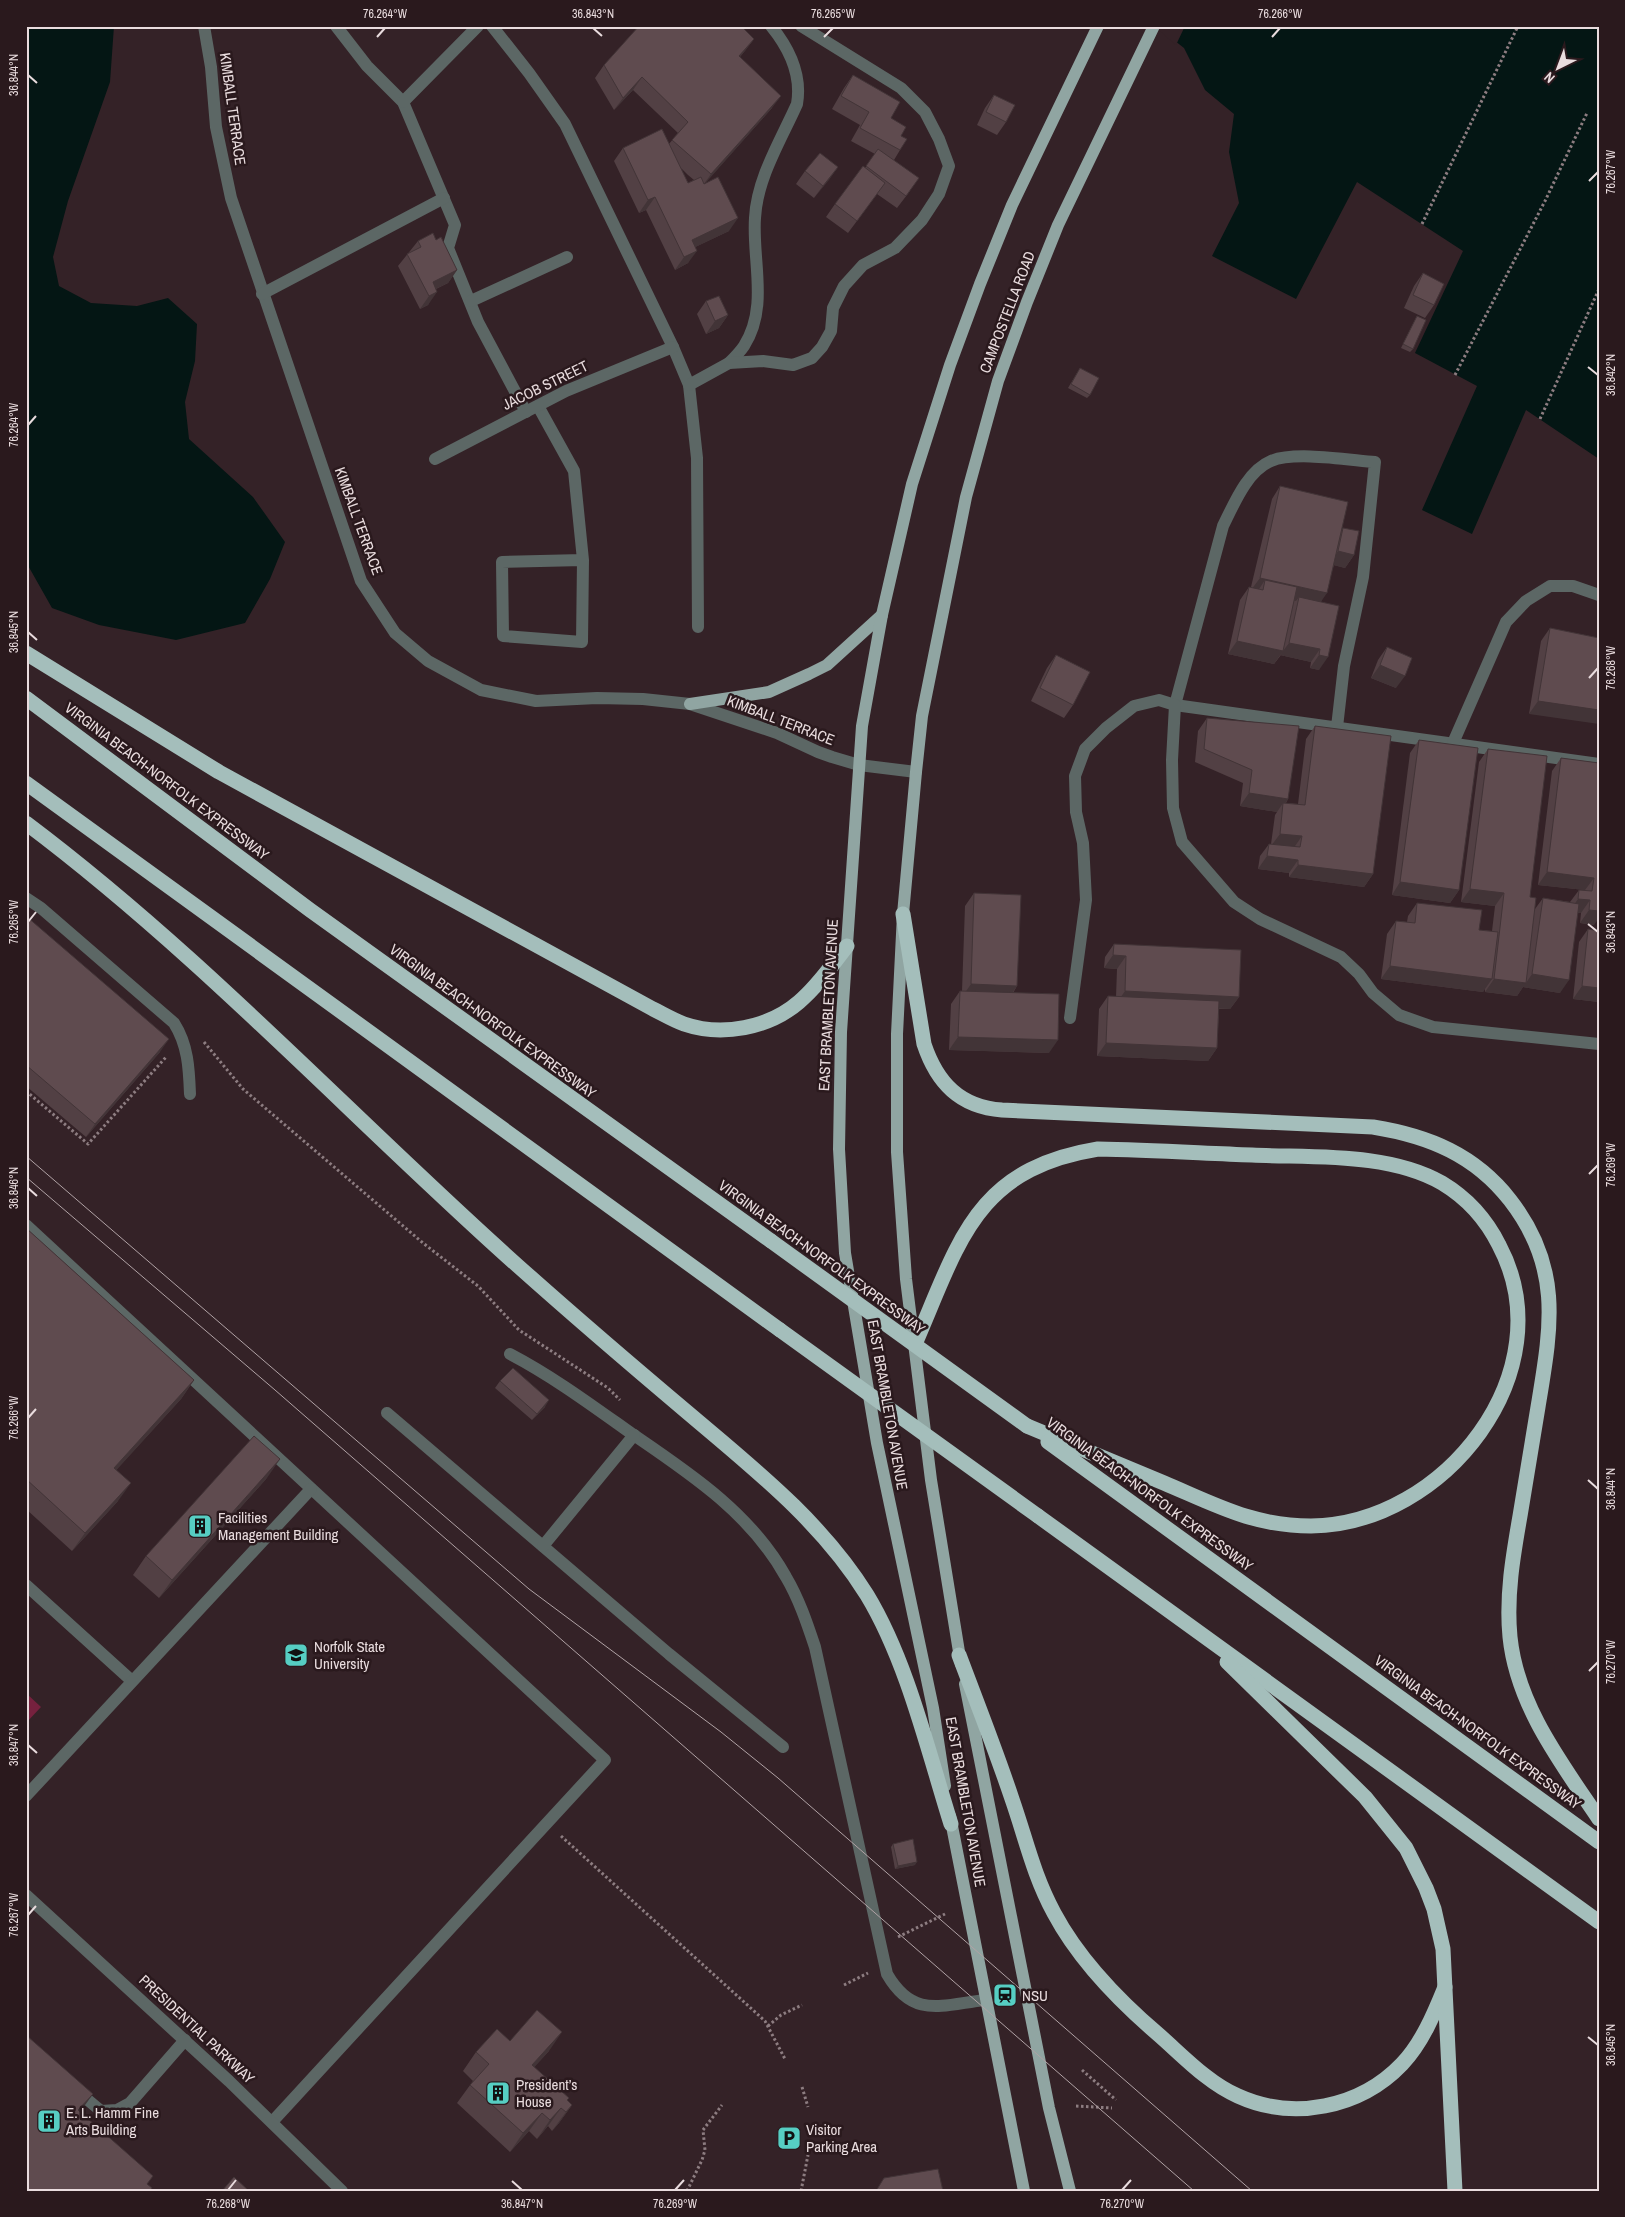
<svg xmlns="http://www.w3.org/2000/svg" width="1625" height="2217" viewBox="0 0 1625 2217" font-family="'Archivo Narrow',sans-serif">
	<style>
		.green { fill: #76213e }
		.water { fill: #041614 }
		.pier { fill: #342227 }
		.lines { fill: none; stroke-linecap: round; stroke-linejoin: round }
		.path { stroke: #8d7d81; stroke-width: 3; stroke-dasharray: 2.5 2.5; stroke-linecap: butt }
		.minor { stroke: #5c6765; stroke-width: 12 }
		.major { stroke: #90a5a2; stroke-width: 12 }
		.highway { stroke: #a4bebb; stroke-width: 15 }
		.tram { stroke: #b0a2a5; stroke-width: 1 }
		.highway-bridge { stroke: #a4bebb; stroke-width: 15 }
		.wall { fill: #524044; fill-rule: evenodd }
		.shaded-wall { fill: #423437 }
		.building { fill: #5f4b4f; stroke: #423437 }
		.ticks { fill: none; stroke: #e9dcde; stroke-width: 2 }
		.labels { text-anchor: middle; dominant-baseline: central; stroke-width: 5; stroke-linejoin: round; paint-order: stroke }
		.street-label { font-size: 15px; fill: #e9dcde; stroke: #2a191d }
		.poi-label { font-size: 15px; fill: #e9dcde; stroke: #2a191d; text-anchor: start }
		.neatline { fill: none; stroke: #e9dcde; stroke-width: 2 }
		.ticks-label { font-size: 12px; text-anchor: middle; fill: #e9dcde }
	</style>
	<rect width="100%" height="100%" fill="#342227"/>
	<path class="green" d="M26,1693L41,1707L26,1723Z"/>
	<g class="water">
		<path d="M26,26H114L110,82L68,201L53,257L59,286L91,303L137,306L168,298L197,324L195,361L185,402L189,439L253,497L285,542L270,579L245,623L176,640L99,625L52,608L26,562Z"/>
		<path d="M1156,26H1599V459L1526,410L1472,534L1422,510L1477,386L1415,353L1463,251L1357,182L1296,299L1212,256L1239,203L1229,152L1234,114L1205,90L1184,48Z"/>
	</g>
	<path class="pier" d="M1154,26H1185L1176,45Z"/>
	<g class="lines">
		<g class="path">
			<path d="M1422,224L1518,26"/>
			<path d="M1455,375L1545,201L1587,113"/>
			<path d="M1540,419L1599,289"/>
			<path d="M204,1042L243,1089L423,1243L478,1286L519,1330L608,1388L620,1400"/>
			<path d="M26,1091L88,1144L167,1056"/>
			<path d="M561,1836L765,2021L785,2059"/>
			<path d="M898,1937L945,1914"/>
			<path d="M844,1985L868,1973"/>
			<path d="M768,2026L781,2015L802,2005"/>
			<path d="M1082,2070L1116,2100"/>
			<path d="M802,2087L808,2107"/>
			<path d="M1076,2106L1112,2108"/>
			<path d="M687,2191L702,2160L705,2150L703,2130L722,2105"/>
			<path d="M801,2191L808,2155"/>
		</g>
		<g class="minor">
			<path d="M204,26L211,67L216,127L231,198L361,581L395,633L428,661L481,690L536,701L597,698L643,699L690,704L777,733L818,752L832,757L859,765L916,772"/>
			<path d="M336,26L367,66L403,102L455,225L448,248L478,322L526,412"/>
			<path d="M492,26L529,73L565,124L673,347L689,385L697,458L698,627"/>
			<path d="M403,102L478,26"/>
			<path d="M262,294L444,198"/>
			<path d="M471,301L567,257"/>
			<path d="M729,363C734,358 740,352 744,346C769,307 752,260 755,218C757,178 781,140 797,104C802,75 789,48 771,26"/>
			<path d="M689,385L729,363L763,361L793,365L812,358L822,347L831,331L833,308L844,286L863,265L895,248L922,220L939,194L949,166L939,139L925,112L901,88L801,26"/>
			<path d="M538,406L574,471L583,560L582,642L503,636L502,562L583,560"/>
			<path d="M435,459L566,391L673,347"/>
			<path d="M1337,727L1344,666L1363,577L1375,462C1349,460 1294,451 1271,461C1247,471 1234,504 1223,526L1175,705L1599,764"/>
			<path d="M1453,743L1506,622L1526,601L1550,586H1573L1599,595"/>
			<path d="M26,898L41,908L174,1023C188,1045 189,1068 190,1094"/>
			<path d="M1070,1018L1086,900L1083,843L1076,812L1075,776L1085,749L1106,728L1134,706L1159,700L1175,705L1172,760L1173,808L1182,842L1234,902L1260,919L1341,957L1359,974L1373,993L1399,1015L1433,1027L1599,1044"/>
			<path d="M26,1225L605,1760L272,2122"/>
			<path d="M510,1354C552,1376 590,1404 628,1431C688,1472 750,1512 786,1577C799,1599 807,1623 815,1647L887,1974C913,2019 941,2005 985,2000"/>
			<path d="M387,1413L669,1654L783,1747"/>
			<path d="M543,1546L634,1435"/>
			<path d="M26,1585L132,1681"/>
			<path d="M26,1796L311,1489"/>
			<path d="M26,1895L229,2081L342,2191"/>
			<path d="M76,2090L101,2111L117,2110L130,2103L185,2040"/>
		</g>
		<g class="major">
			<path d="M690,704L769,692L809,674L827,665L882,615"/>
			<path d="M961,1664L931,1480L906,1279L897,1152V1034L903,914L916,772L922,716L966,497L998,381L1027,302L1058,225L1154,26"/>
			<path d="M965,1684L1049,2108L1070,2191"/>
			<path d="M945,1786L933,1708L877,1443L845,1253L839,1149L841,1032L862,726L882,615L912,484L950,365L980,284L1012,205L1098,26"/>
			<path d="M950,1816L1024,2191"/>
		</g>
		<g class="highway">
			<path d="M26,653L219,772L653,1009C663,1014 673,1020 684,1024C722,1037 769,1028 799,1002C818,986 832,965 847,946"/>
			<path d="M26,698L310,910L771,1241"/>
			<path d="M26,783L780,1330"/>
			<path d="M26,823C203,956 353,1119 518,1266C574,1316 630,1364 687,1412C753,1468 821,1521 867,1595C907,1661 928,1751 951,1824"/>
			<path d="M903,914L924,1044C937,1083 960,1107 1002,1110L1373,1127C1429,1136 1475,1155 1510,1200C1563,1268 1551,1328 1538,1407C1532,1443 1526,1479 1520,1516C1513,1556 1506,1596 1510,1637C1517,1706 1562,1764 1599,1819"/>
			<path d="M915,1344C959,1243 974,1169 1098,1149C1149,1150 1200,1153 1252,1155C1312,1158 1388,1152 1442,1183C1467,1198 1486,1219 1499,1245C1566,1371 1444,1525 1311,1526C1253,1526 1216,1505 1164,1483C1119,1464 1073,1445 1027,1426"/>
			<path d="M1048,1442L1599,1842"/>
			<path d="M1038,1516L1599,1922"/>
			<path d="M959,1655C977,1703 996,1751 1012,1799C1026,1839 1033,1874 1054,1913C1079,1960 1118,2000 1159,2035C1183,2056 1208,2083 1238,2096C1293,2121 1360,2108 1402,2064C1422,2043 1434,2014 1445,1987"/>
			<path d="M1227,1662L1365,1797L1406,1848L1426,1888L1434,1909L1443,1949L1455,2191"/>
		</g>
		<g class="tram">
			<path d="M26,1156L529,1589L721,1732L778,1778L1252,2191"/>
			<path d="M26,1177L275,1390L1194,2191"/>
		</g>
		<g class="highway-bridge">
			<path d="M771,1241L1027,1426"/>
			<path d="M780,1330L1038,1516"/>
		</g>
	</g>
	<g class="wall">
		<path d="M754,39L740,57L772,108L704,184L729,231L695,247L688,263L675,270L646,210L639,213L614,161L623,148L669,144L678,133L633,90L614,110L595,78L604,65ZM681,168L688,175L694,180L688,183Z"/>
		<path d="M853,75L891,118L901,136L900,150L894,160L910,191L897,208L877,194L848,233L826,217L835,204L865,168L875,154L851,141L860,125L832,109L844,88Z"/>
		<path d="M994,95L1006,122L997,135L977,125L985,108Z"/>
		<path d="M838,167L814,198L796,184L805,171Z"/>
		<path d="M436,240L457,270L448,283L436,289L428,305L420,309L398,266L418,241Z"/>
		<path d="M1423,273L1434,305L1425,318L1404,308L1414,286Z"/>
		<path d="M706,301L728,315L719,328L706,334L697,314Z"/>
		<path d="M1417,316L1413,349L1410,352L1401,348Z"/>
		<path d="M1080,368L1090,395L1087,398L1068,388Z"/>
		<path d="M1280,486L1341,530L1343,528L1354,555L1345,568L1334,565L1321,602L1339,606L1319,670L1310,668L1311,662L1280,655H1281L1274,664L1228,654L1240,600L1249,587H1251L1272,499Z"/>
		<path d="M1550,628L1599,638L1529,714L1541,641Z"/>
		<path d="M1387,647L1396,688L1371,678L1378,660Z"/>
		<path d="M1056,655L1073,705L1064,718L1031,701L1047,668Z"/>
		<path d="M1207,718L1288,799L1286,803L1298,804L1306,739L1315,726L1373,874L1364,887L1289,877V873L1258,869L1260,856L1269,844H1271L1275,815L1277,812L1240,806L1243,783L1195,762L1198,731Z"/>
		<path d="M1419,740L1459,890L1450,903L1392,895L1410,753Z"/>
		<path d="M1488,749L1530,897L1535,909L1543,898L1570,902L1579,890H1585L1538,885L1552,771L1561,758L1599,763L1594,925L1580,923L1581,913H1578L1560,993L1523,987L1517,996L1485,992V988L1483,992L1381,979L1387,934L1396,921L1407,922L1408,916L1417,903L1479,930L1492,931L1495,906L1461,902L1479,762Z"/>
		<path d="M974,893L1017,986L1013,993L1049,1053L949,1050L951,1004L960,991H962L965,906Z"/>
		<path d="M26,916L160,1052L86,1137L26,1086Z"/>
		<path d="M1588,929L1599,931V1002L1573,999L1579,942Z"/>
		<path d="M1114,944L1239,997L1230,1009H1219L1217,1048L1208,1061L1097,1056L1099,1009L1108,996L1116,997L1117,969L1104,968L1105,957Z"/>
		<path d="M26,1228L194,1380L181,1399L116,1470L118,1501L72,1551L26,1509Z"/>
		<path d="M500,1381L545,1407L532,1420L495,1388Z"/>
		<path d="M267,1478L159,1598L133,1575L146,1556Z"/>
		<path d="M893,1844L915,1865L895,1869L891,1847Z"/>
		<path d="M510,2041L549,2051L534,2067L572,2105L559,2123L552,2131L548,2126L537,2139L529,2131L510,2152L457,2103L473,2081L463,2071L476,2052Z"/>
	</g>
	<g class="shaded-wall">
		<path d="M754,39L745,51L730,68L739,56Z"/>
		<path d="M642,77L633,90L614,110L623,98Z"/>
		<path d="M781,96L772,108L702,187L711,174Z"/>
		<path d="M838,167L829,180L814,198L823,186Z"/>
		<path d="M655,197L646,210L639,213L648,200Z"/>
		<path d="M738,218L729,231L683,253L692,240Z"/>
		<path d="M697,251L688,263L675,270L684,257Z"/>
		<path d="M457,270L448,283L427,293L433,282Z"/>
		<path d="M437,292L428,305L420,309L429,296Z"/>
		<path d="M728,315L719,328L706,334L715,321Z"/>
		<path d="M1338,551L1354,555L1345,568L1329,564Z"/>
		<path d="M1260,578L1327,593L1318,606L1299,597L1296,601L1261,593L1263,590L1265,580L1257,592L1251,590Z"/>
		<path d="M1237,641L1283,651L1274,664L1228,654Z"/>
		<path d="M1289,643L1320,649L1311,662L1280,655Z"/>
		<path d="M1319,655L1328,657L1319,670L1310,668Z"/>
		<path d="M1380,665L1405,676L1396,688L1371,678Z"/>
		<path d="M1538,701L1599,710V724L1529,714Z"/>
		<path d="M1249,793L1288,799L1283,807V803L1277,812L1240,806Z"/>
		<path d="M1280,834L1302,836L1293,849L1271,846Z"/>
		<path d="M1267,856L1298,860L1289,873L1258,869Z"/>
		<path d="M1298,865L1373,874L1364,887L1289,877Z"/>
		<path d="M1547,872L1594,878L1585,890L1538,885Z"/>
		<path d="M1400,882L1459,890L1450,903L1392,895Z"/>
		<path d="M1470,889L1504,893L1495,906L1461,902Z"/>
		<path d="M1578,899L1590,900L1581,913L1569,912Z"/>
		<path d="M1589,910L1599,911V918L1594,925L1580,923Z"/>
		<path d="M1113,955L1126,956L1117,969L1104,968Z"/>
		<path d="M1390,966L1492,979L1483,992L1381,979Z"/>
		<path d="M1532,974L1569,980L1560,993L1523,987L1517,996L1485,992L1494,979L1526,983Z"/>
		<path d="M971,984L1017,986L1008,999L962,997Z"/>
		<path d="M1582,986L1599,988V1002L1573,999Z"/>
		<path d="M1125,991L1239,997L1230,1009L1116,1004Z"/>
		<path d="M958,1037L1058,1040L1049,1053L949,1050Z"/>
		<path d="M169,1039L160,1052L86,1137L95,1124Z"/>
		<path d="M1106,1043L1217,1048L1208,1061L1097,1056Z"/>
		<path d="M194,1380L181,1399L101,1487L114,1468Z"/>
		<path d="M549,1400L545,1407L532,1420L537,1414Z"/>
		<path d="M280,1459L267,1478L159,1598L172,1580Z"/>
		<path d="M131,1483L118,1501L72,1551L85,1533Z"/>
		<path d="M917,1862L915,1865L895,1869L898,1866Z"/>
		<path d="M562,2032L549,2051L519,2084L532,2065Z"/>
		<path d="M93,2094L80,2112L78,2110Z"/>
		<path d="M572,2105L559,2123L552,2131L566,2112Z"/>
		<path d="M561,2108L548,2126L537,2139L550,2120Z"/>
		<path d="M542,2113L529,2131L510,2152L523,2133Z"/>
	</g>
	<g class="building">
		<path d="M639,26H741L754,39L739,56L781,96L711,174L672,140L688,122L642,77L623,98L604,65Z"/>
		<path d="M853,75L900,102L891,118L906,127L901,136L907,139L900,150L860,128L869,112L841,96Z"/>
		<path d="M994,95L1015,105L1006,122L986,112Z"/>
		<path d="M662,129L688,183L701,177L704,184L718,177L738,218L692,240L697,251L684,257L655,197L648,200L623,148Z"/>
		<path d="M878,149L919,178L906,196L866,166Z"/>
		<path d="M820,153L838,167L823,186L805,171Z"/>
		<path d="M863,166L885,183L857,221L835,204Z"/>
		<path d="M433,233L436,240L441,237L457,270L433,282L437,292L429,296L407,254L421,247L418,241Z"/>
		<path d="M1423,273L1444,284L1434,305L1413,295Z"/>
		<path d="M719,296L728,315L715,321L706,301Z"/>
		<path d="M1417,316L1426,320L1413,349L1403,344Z"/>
		<path d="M1080,368L1099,378L1090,395L1071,384Z"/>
		<path d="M1280,486L1348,502L1327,593L1260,578Z"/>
		<path d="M1343,528L1359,531L1354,555L1338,551Z"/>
		<path d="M1265,580L1297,587L1283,651L1237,641L1249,587L1263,590Z"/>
		<path d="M1299,597L1339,606L1328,657L1319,655L1320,649L1289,643Z"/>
		<path d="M1550,628L1599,638V710L1538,701Z"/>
		<path d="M1387,647L1412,658L1405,676L1380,665Z"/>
		<path d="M1056,655L1090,672L1073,705L1040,688Z"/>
		<path d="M1207,718L1299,726L1288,799L1249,793L1252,770L1204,749Z"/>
		<path d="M1315,726L1391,736L1373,874L1298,865V860L1267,856L1269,844L1300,847L1302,836L1280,834L1283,803L1305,805Z"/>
		<path d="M1419,740L1478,748L1459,890L1400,882Z"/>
		<path d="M1488,749L1547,756L1530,897L1536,898L1526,983L1494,979L1504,893L1470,889Z"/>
		<path d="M1561,758L1599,763V911L1589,910L1590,900L1578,899L1579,890L1592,891L1594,878L1547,872Z"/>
		<path d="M974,893L1021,895L1017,986L971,984Z"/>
		<path d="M1543,898L1579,904L1569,980L1532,974Z"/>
		<path d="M1417,903L1482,910L1479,930L1498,932L1492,979L1390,966L1396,921L1415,923Z"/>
		<path d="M26,916L169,1039L95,1124L26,1065Z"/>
		<path d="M1588,929L1599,931V988L1582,986Z"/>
		<path d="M1114,944L1241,950L1239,997L1125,991L1126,956L1113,955Z"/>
		<path d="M960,991L1059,994L1058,1040L958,1037Z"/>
		<path d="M1108,996L1219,1001L1217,1048L1106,1043Z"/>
		<path d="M26,1228L194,1380L114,1468L131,1483L85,1533L26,1479Z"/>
		<path d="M513,1368L549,1400L537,1414L500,1381Z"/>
		<path d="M254,1436L280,1459L172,1580L146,1556Z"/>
		<path d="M913,1839L917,1862L898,1866L893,1844Z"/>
		<path d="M537,2010L562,2032L532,2065L569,2098L567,2100L572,2105L566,2112L561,2108L550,2120L542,2113L523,2133L470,2085L489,2064L476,2052L497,2029L510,2041Z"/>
		<path d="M26,2035L93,2094L78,2110L153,2176L147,2184L152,2188L150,2191H26Z"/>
		<path d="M938,2169L943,2191H876L884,2178Z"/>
		<path d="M234,2177L249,2191H222Z"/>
	</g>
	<path class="ticks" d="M593,28L602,36M377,37L385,28M824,37L833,28M1272,37L1280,28M28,75L37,83M1589,181L1598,172M1588,367L1598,375M28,425L36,416M28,632L37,640M1589,678L1598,668M28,922L36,912M1588,924L1598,932M1589,1174L1598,1165M28,1188L37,1196M28,1418L36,1409M1588,1480L1598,1489M1589,1671L1598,1662M28,1745L37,1753M28,1915L36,1906M1588,2037L1598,2045M512,2181L522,2190M228,2190L236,2180M675,2190L684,2180M1122,2190L1131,2180"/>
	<defs>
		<g id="building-square" transform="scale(1.25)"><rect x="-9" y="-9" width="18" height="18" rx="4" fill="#56cec3" stroke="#2a191d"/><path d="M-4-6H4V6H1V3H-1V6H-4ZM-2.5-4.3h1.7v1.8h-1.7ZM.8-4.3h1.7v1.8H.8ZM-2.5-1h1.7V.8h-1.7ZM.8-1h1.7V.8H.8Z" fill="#111"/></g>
		<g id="university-square" transform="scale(1.25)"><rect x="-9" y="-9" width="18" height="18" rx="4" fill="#56cec3" stroke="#2a191d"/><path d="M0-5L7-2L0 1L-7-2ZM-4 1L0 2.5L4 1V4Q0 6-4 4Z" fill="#111"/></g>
		<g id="station-square" transform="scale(1.25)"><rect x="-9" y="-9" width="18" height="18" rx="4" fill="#56cec3" stroke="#2a191d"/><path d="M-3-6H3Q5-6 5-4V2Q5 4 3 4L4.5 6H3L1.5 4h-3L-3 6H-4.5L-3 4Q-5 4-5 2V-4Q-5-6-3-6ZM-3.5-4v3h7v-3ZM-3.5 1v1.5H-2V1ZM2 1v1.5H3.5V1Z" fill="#111"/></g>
		<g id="parking-square" transform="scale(1.25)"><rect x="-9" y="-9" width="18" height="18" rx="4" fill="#56cec3" stroke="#2a191d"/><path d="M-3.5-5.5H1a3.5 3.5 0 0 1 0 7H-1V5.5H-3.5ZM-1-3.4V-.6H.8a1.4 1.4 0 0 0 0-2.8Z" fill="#111"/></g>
	</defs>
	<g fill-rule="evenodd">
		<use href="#building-square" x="200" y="1526"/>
		<use href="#university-square" x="296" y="1655"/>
		<use href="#station-square" x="1005" y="1995"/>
		<use href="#building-square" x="498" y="2093"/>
		<use href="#building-square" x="49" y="2121"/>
		<use href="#parking-square" x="789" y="2138"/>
	</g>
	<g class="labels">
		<g class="street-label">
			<text transform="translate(233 109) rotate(82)">KIMBALL TERRACE</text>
			<text transform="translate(1007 312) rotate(-69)">CAMPOSTELLA ROAD</text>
			<text transform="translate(545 385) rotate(-26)">JACOB STREET</text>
			<text transform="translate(359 521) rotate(70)">KIMBALL TERRACE</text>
			<text transform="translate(781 720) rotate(21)">KIMBALL TERRACE</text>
			<text transform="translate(167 781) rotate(37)">VIRGINIA BEACH-NORFOLK EXPRESSWAY</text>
			<text transform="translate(828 1005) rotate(-87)">EAST BRAMBLETON AVENUE</text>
			<text transform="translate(493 1021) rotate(36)">VIRGINIA BEACH-NORFOLK EXPRESSWAY</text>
			<text transform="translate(822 1257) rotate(36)">VIRGINIA BEACH-NORFOLK EXPRESSWAY</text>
			<text transform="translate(888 1405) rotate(80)">EAST BRAMBLETON AVENUE</text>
			<text transform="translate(1150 1494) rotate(36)">VIRGINIA BEACH-NORFOLK EXPRESSWAY</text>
			<text transform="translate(1478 1732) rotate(36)">VIRGINIA BEACH-NORFOLK EXPRESSWAY</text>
			<text transform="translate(966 1802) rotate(80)">EAST BRAMBLETON AVENUE</text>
			<text transform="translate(197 2029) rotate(43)">PRESIDENTIAL PARKWAY</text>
		</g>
		<g class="poi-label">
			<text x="218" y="1517">Facilities<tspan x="218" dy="17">Management Building</tspan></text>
			<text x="314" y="1646">Norfolk State<tspan x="314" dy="17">University</tspan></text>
			<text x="1022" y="1995">NSU</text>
			<text x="516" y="2084">President’s<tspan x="516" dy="17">House</tspan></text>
			<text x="66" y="2112">E. L. Hamm Fine<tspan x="66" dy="17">Arts Building</tspan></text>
			<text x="806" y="2129">Visitor<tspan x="806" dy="17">Parking Area</tspan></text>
		</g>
	</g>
	<rect width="1625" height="2217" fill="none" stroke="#2a191d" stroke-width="55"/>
	<g transform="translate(1558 68) rotate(222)" stroke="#2a191d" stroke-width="4" paint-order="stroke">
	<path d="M0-4L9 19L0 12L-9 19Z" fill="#e9dcde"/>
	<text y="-8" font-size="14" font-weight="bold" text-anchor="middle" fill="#e9dcde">N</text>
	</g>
	<rect x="28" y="28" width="1570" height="2162" class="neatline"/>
	<g class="ticks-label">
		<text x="385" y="18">76.264°W</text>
		<text x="593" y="18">36.843°N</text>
		<text x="833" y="18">76.265°W</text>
		<text x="1280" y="18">76.266°W</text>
		<text transform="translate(14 75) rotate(-90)" y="4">36.844°N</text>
		<text transform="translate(1611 172) rotate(-90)" y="4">76.267°W</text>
		<text transform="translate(1611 375) rotate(-90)" y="4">36.842°N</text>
		<text transform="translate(14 425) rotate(-90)" y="4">76.264°W</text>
		<text transform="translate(14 632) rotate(-90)" y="4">36.845°N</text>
		<text transform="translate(1611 668) rotate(-90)" y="4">76.268°W</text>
		<text transform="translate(14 922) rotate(-90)" y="4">76.265°W</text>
		<text transform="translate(1611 932) rotate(-90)" y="4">36.843°N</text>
		<text transform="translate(1611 1165) rotate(-90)" y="4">76.269°W</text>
		<text transform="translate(14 1188) rotate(-90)" y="4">36.846°N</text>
		<text transform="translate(14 1418) rotate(-90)" y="4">76.266°W</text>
		<text transform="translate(1611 1489) rotate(-90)" y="4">36.844°N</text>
		<text transform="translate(1611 1662) rotate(-90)" y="4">76.270°W</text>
		<text transform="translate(14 1745) rotate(-90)" y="4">36.847°N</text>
		<text transform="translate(14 1915) rotate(-90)" y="4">76.267°W</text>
		<text transform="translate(1611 2045) rotate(-90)" y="4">36.845°N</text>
		<text x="228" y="2208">76.268°W</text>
		<text x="522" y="2208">36.847°N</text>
		<text x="675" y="2208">76.269°W</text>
		<text x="1122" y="2208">76.270°W</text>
	</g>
</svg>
